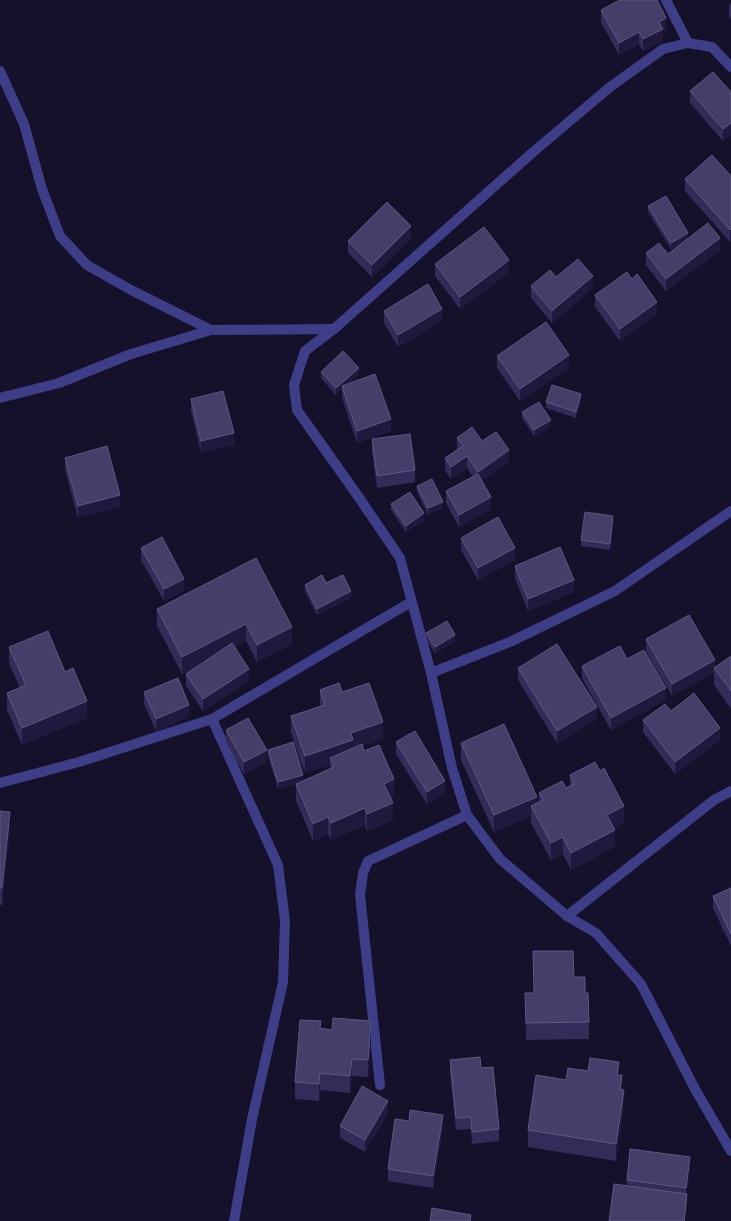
<svg xmlns="http://www.w3.org/2000/svg" width="731" height="1221" viewBox="0 0 731 1221" font-family="Montserrat,sans-serif">
	<style>
		.lines { fill: none; stroke-linecap: round; stroke-linejoin: round }
		.street { stroke: #3e3e88; stroke-width: 10 }
		.wall { fill: #332b58 }
		.shaded-wall { fill: #1f193e }
		.building { fill: #453e69; stroke: #5d5781 }
	</style>
	<rect width="100%" height="100%" fill="#15112a"/>
	<g class="lines">
		<g class="street">
			<path d="M666,0L688,43"/>
			<path d="M731,67L712,47L688,43L663,49L610,87L532,153L334,329L305,351L294,385L297,410L360,499L400,558L431,673L452,768L467,815L500,859L567,916L596,933L641,984L695,1089L731,1151"/>
			<path d="M0,71L24,124L42,189L60,236L87,265L131,290L211,330"/>
			<path d="M0,398L59,383L131,354L211,330L334,329"/>
			<path d="M431,673L512,641L615,591L731,511"/>
			<path d="M212,719L278,865L285,921L283,982L252,1119L234,1221"/>
			<path d="M0,783L79,762L212,719L411,602"/>
			<path d="M567,916L714,800L731,791"/>
			<path d="M380,1085L360,895L363,873L368,861L467,815"/>
		</g>
	</g>
	<g class="wall">
		<path d="M731,3V19L729,17V5Z"/>
		<path d="M601,10L666,30L663,31V41L643,51L639,44L619,55L601,22Z"/>
		<path d="M690,91L731,92V135L723,141L690,103Z"/>
		<path d="M731,176V241L730,242L685,191V179Z"/>
		<path d="M648,206L688,239L720,250L666,291L646,265V253L668,254L684,242L671,249L648,212Z"/>
		<path d="M411,238L372,277L348,253V241Z"/>
		<path d="M435,264L509,272L460,309L435,276Z"/>
		<path d="M556,277L593,288L552,323L531,298V286Z"/>
		<path d="M632,279L657,314L620,341L595,307V295Z"/>
		<path d="M384,311L442,321L398,347L384,323Z"/>
		<path d="M497,356L569,367L520,401L497,368Z"/>
		<path d="M321,372L359,374L348,384L391,431L357,443L342,398V389L336,395L321,378Z"/>
		<path d="M191,399L234,445L201,453L191,411Z"/>
		<path d="M581,400L576,418L546,408V402Z"/>
		<path d="M522,412L551,427L534,436L522,418Z"/>
		<path d="M457,438L482,441L509,462L482,481L491,509L459,527L446,503V491L473,477L467,468L451,479L445,470V458L457,450Z"/>
		<path d="M372,439L415,470V482L377,488L372,451Z"/>
		<path d="M65,458L120,507L78,518L65,470Z"/>
		<path d="M417,486L443,508L428,515L417,492Z"/>
		<path d="M391,504L424,520L406,532L391,510Z"/>
		<path d="M613,522L610,550L581,546V540Z"/>
		<path d="M461,538L515,560L478,580L461,550Z"/>
		<path d="M141,548L184,591L164,601L141,560Z"/>
		<path d="M256,558L292,644L257,662L246,641L235,647L249,681L203,711L186,686V674L192,669L182,674L157,626V609Z"/>
		<path d="M515,566L574,592L528,611L515,578Z"/>
		<path d="M326,583L351,598L317,615L305,591V585Z"/>
		<path d="M426,633L455,641L435,653L426,639Z"/>
		<path d="M646,639L715,667L731,656V709L714,685V673L672,696L646,651Z"/>
		<path d="M9,647L87,718L22,745L7,710V693L20,688L9,664Z"/>
		<path d="M627,659L666,700L611,730L582,678V666Z"/>
		<path d="M518,668L597,719L557,743L518,680Z"/>
		<path d="M320,690L342,692L383,739L362,746L364,751L394,796L391,798L393,820L367,831L365,825L331,840L328,834L313,841L296,801V784L300,782L278,789L268,756V750L303,781L330,769V765L305,773L291,733V716L320,706Z"/>
		<path d="M144,692L189,717L156,731L144,704Z"/>
		<path d="M671,711L720,740L675,774L643,732V720Z"/>
		<path d="M226,730L267,762L244,774L226,742Z"/>
		<path d="M396,742L445,793L427,804L396,754Z"/>
		<path d="M461,743L537,803L539,802V793L566,788L570,786V775L624,823L614,828L615,847L571,870L563,854L551,860L531,823V816L494,832L461,760Z"/>
		<path d="M0,811L10,829L2,905H0Z"/>
		<path d="M731,888V946L713,908V896Z"/>
		<path d="M533,951L574,977L585,993L589,1022V1039L526,1040L525,993H534Z"/>
		<path d="M321,1028L371,1038L368,1077L352,1076L350,1093L320,1090L319,1101L295,1099V1082Z"/>
		<path d="M450,1060L481,1068L499,1129V1141L472,1144L471,1129L456,1130L450,1072Z"/>
		<path d="M588,1071L619,1075L622,1090L624,1107L616,1161L528,1147V1130L566,1080Z"/>
		<path d="M388,1113L365,1152L340,1138V1126Z"/>
		<path d="M443,1127L433,1188L388,1181V1169Z"/>
		<path d="M690,1169L686,1194L687,1211L627,1186V1180Z"/>
	</g>
	<g class="shaded-wall">
		<path d="M666,18V30L663,31V41L643,51V39L659,22Z"/>
		<path d="M639,32V44L619,55V43Z"/>
		<path d="M731,123V135L723,141V129Z"/>
		<path d="M411,226V238L372,277V265Z"/>
		<path d="M731,229V241L730,242V230Z"/>
		<path d="M688,233V239L671,249V243Z"/>
		<path d="M720,238V250L666,291V279Z"/>
		<path d="M509,260V272L460,309V297Z"/>
		<path d="M593,276V288L552,323V311Z"/>
		<path d="M657,302V314L620,341V329Z"/>
		<path d="M442,309V321L398,347V335Z"/>
		<path d="M569,355V367L520,401V389Z"/>
		<path d="M359,368V374L343,389L342,386V389L336,395V388Z"/>
		<path d="M581,394V400L576,418V412Z"/>
		<path d="M391,419V431L357,443V431Z"/>
		<path d="M551,420V427L534,436V430Z"/>
		<path d="M234,433V445L201,453V441Z"/>
		<path d="M509,450V462L478,484V472Z"/>
		<path d="M467,456V468L451,479V467Z"/>
		<path d="M120,495V507L78,518V506Z"/>
		<path d="M491,497V509L459,527V515Z"/>
		<path d="M443,502V508L428,515V508Z"/>
		<path d="M424,513V520L406,532V526Z"/>
		<path d="M613,516V522L610,550V544Z"/>
		<path d="M515,548V560L478,580V568Z"/>
		<path d="M184,579V591L164,601V589Z"/>
		<path d="M574,580V592L528,611V599Z"/>
		<path d="M351,591V598L317,615V609Z"/>
		<path d="M246,624V641L182,674V657Z"/>
		<path d="M292,627V644L257,662V645Z"/>
		<path d="M455,635V641L435,653V647Z"/>
		<path d="M715,660V669L714,668V673L672,696V684Z"/>
		<path d="M249,669V681L203,711V699Z"/>
		<path d="M666,688V700L611,730V718Z"/>
		<path d="M87,701V718L22,745V728Z"/>
		<path d="M189,705V717L156,731V719Z"/>
		<path d="M597,707V719L557,743V731Z"/>
		<path d="M383,722V739L353,749L330,758V765L305,773V756L351,733Z"/>
		<path d="M720,728V740L675,774V762Z"/>
		<path d="M267,750V762L244,774V762Z"/>
		<path d="M303,775V781L278,789V782Z"/>
		<path d="M394,779V796L384,801V784Z"/>
		<path d="M445,781V793L427,804V792Z"/>
		<path d="M537,797V814L531,806V816L494,832V815Z"/>
		<path d="M393,803V820L367,831V814Z"/>
		<path d="M624,806V823L607,832V815Z"/>
		<path d="M365,808V825L331,840V823Z"/>
		<path d="M10,812V829L2,905V888Z"/>
		<path d="M328,817V834L313,841V824Z"/>
		<path d="M615,830V847L571,870V853Z"/>
		<path d="M563,837V854L551,860V843Z"/>
		<path d="M371,1021V1038L368,1077V1060Z"/>
		<path d="M352,1059V1076L350,1093V1076Z"/>
		<path d="M619,1062V1079L617,1075Z"/>
		<path d="M320,1073V1090L319,1101V1084Z"/>
		<path d="M622,1075V1092L620,1089Z"/>
		<path d="M624,1090V1107L616,1161V1144Z"/>
		<path d="M388,1101V1113L365,1152V1140Z"/>
		<path d="M443,1115V1127L433,1188V1176Z"/>
		<path d="M690,1157V1169L686,1200V1188Z"/>
		<path d="M687,1194V1211L686,1221H684Z"/>
	</g>
	<g class="building">
		<path d="M620,0H657L666,18L659,22L663,29L643,39L639,32L619,43L601,10Z"/>
		<path d="M713,72L731,92V123L723,129L690,91Z"/>
		<path d="M712,155L731,176V229L730,230L685,179Z"/>
		<path d="M666,196L688,233L671,243L648,206Z"/>
		<path d="M387,202L411,226L372,265L348,241Z"/>
		<path d="M708,223L720,238L666,279L646,253L659,243L668,254Z"/>
		<path d="M484,227L509,260L460,297L435,264Z"/>
		<path d="M578,259L593,276L552,311L531,286L550,270L556,277Z"/>
		<path d="M627,272L632,279L637,274L657,302L620,329L595,295Z"/>
		<path d="M428,284L442,309L398,335L384,311Z"/>
		<path d="M546,322L569,355L520,389L497,356Z"/>
		<path d="M343,351L359,368L336,388L321,372Z"/>
		<path d="M375,374L391,419L357,431L342,386Z"/>
		<path d="M552,385L581,394L576,412L546,402Z"/>
		<path d="M223,391L234,433L201,441L191,399Z"/>
		<path d="M539,402L551,420L534,430L522,412Z"/>
		<path d="M472,427L482,441L496,432L509,450L478,472L467,456L451,467L445,458L463,446L457,438Z"/>
		<path d="M410,434L415,470L377,476L372,439Z"/>
		<path d="M107,446L120,495L78,506L65,458Z"/>
		<path d="M478,474L491,497L459,515L446,491Z"/>
		<path d="M432,479L443,502L428,508L417,486Z"/>
		<path d="M410,492L424,513L406,526L391,504Z"/>
		<path d="M585,512L613,516L610,544L581,540Z"/>
		<path d="M498,517L515,548L478,568L461,538Z"/>
		<path d="M162,537L184,579L164,589L141,548Z"/>
		<path d="M560,547L574,580L528,599L515,566Z"/>
		<path d="M256,558L292,627L257,645L246,624L182,657L157,609Z"/>
		<path d="M322,575L326,583L343,575L351,591L317,609L305,585Z"/>
		<path d="M689,615L715,660L672,684L646,639Z"/>
		<path d="M447,621L455,635L435,647L426,633Z"/>
		<path d="M48,631L65,672L73,668L87,701L22,728L7,693L26,685L9,647Z"/>
		<path d="M232,643L249,669L203,699L186,674Z"/>
		<path d="M557,644L597,707L557,731L518,668Z"/>
		<path d="M620,646L627,659L644,650L666,688L611,718L582,666Z"/>
		<path d="M731,656V691L714,668Z"/>
		<path d="M178,678L189,705L156,719L144,692Z"/>
		<path d="M339,683L342,692L369,683L383,722L351,733L353,740L305,756L291,716L325,705L320,690Z"/>
		<path d="M694,693L720,728L675,762L643,720L665,704L671,711Z"/>
		<path d="M248,718L267,750L244,762L226,730Z"/>
		<path d="M504,724L537,797L494,815L461,743Z"/>
		<path d="M415,731L445,781L427,792L396,742Z"/>
		<path d="M293,742L303,775L278,782L268,750Z"/>
		<path d="M362,744L364,751L379,745L394,779L384,784L393,803L367,814L365,808L331,823L328,817L313,824L296,784L334,767L330,758Z"/>
		<path d="M595,762L600,771L604,768L624,806L607,815L615,830L571,853L563,837L551,843L531,806L543,800L539,793L562,781L566,788L574,784L570,775Z"/>
		<path d="M0,811L10,812L2,888H0Z"/>
		<path d="M731,888V934L713,896Z"/>
		<path d="M533,951H573L574,977H585V993H588L589,1022L526,1023L525,993H534Z"/>
		<path d="M333,1018L371,1021L368,1060L352,1059L350,1076L320,1073L319,1084L295,1082L300,1020L321,1021L320,1028L332,1030Z"/>
		<path d="M480,1057L481,1068L493,1067L499,1129L472,1132L471,1117L456,1118L450,1060Z"/>
		<path d="M590,1058L619,1062L617,1075H622L620,1089L624,1090L616,1144L528,1130L536,1075L566,1080L568,1068L588,1071Z"/>
		<path d="M362,1086L388,1101L365,1140L340,1126Z"/>
		<path d="M410,1110L443,1115L433,1176L388,1169L395,1119L409,1121Z"/>
		<path d="M630,1149L690,1157L686,1188L627,1180Z"/>
		<path d="M614,1184L687,1194L684,1221H609Z"/>
		<path d="M432,1208L471,1215L470,1221H430Z"/>
	</g>
</svg>
